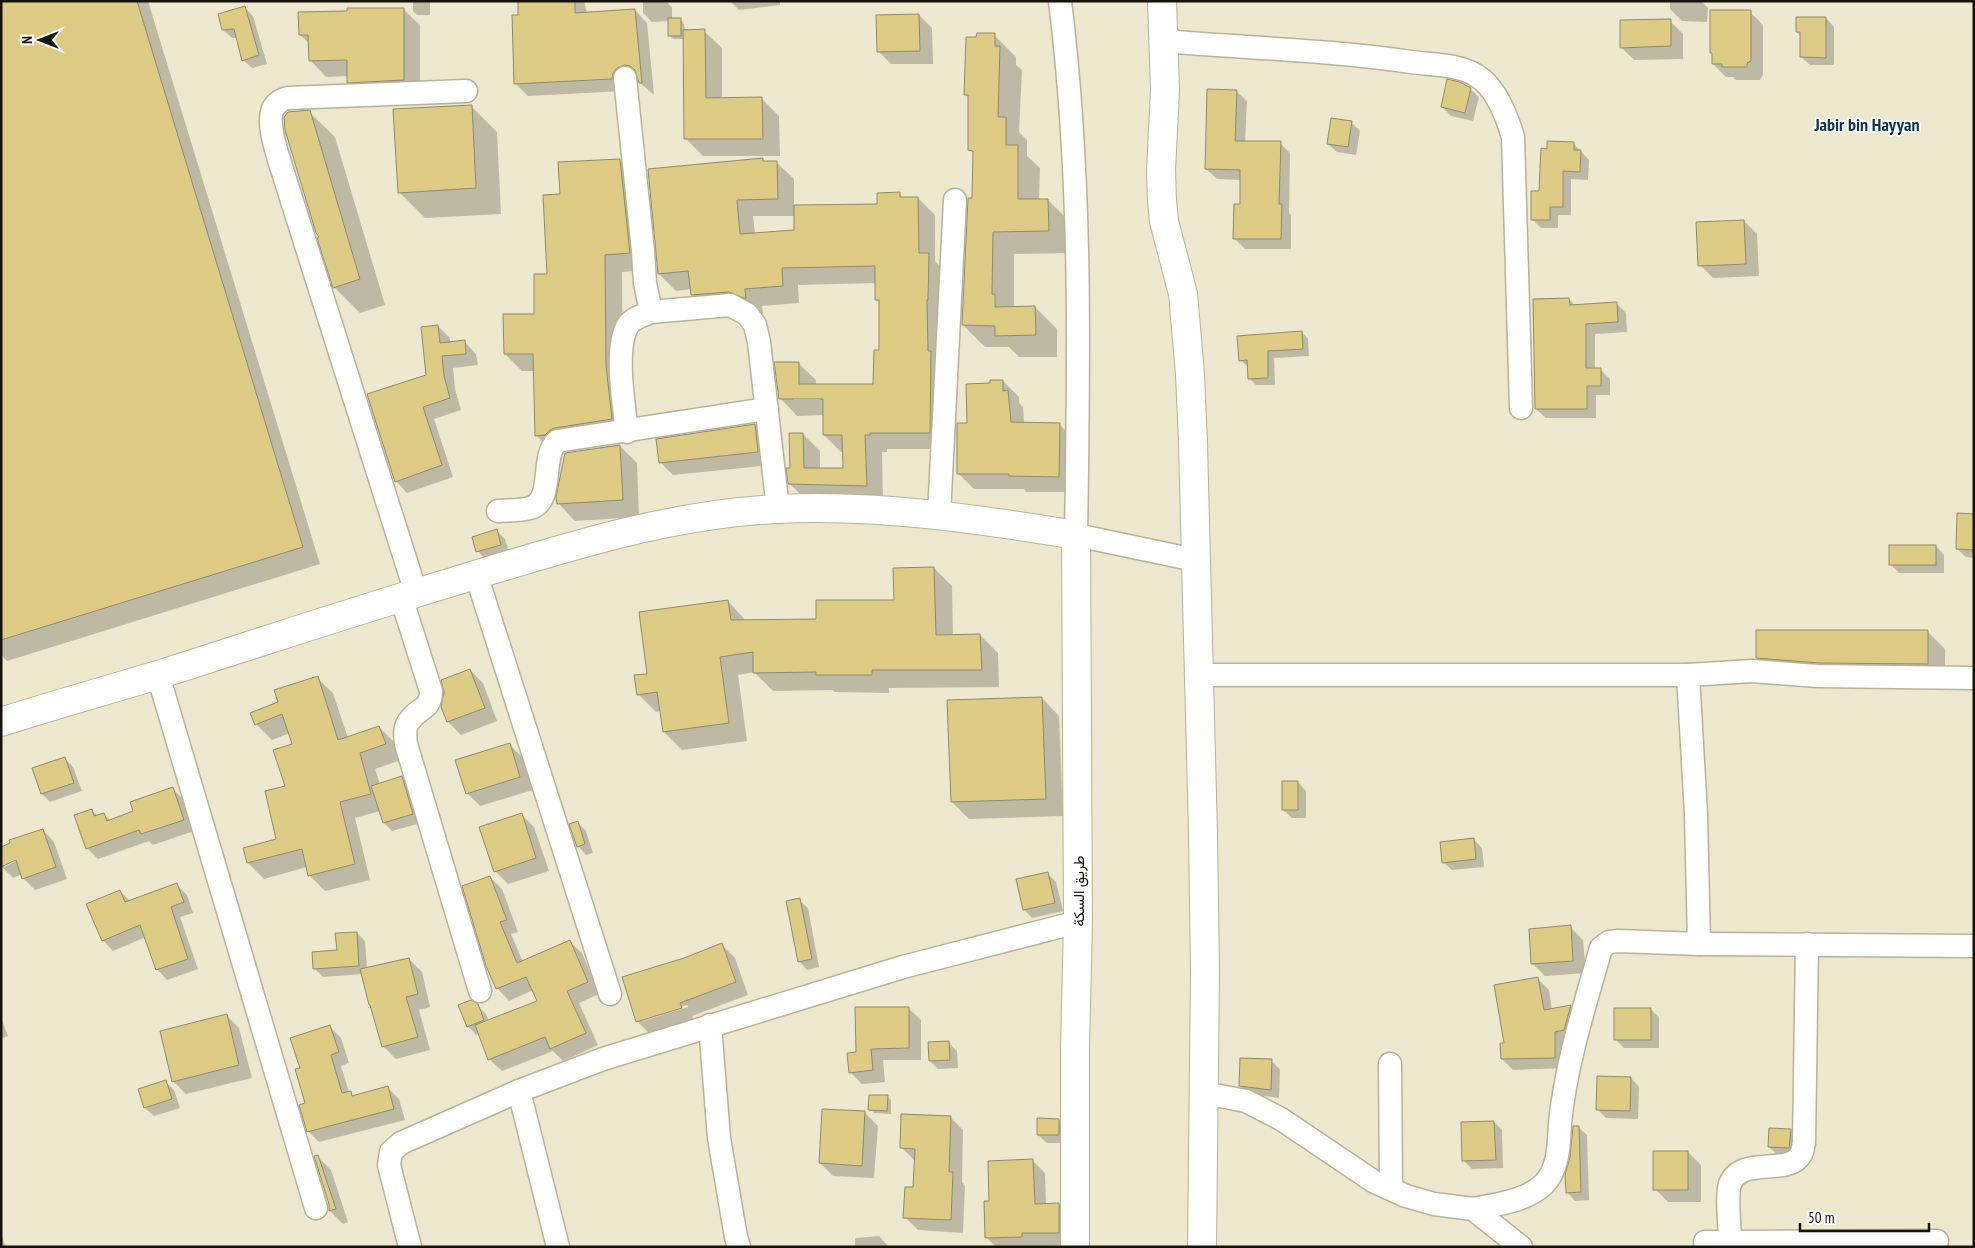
<svg xmlns="http://www.w3.org/2000/svg" width="1975" height="1248" viewBox="0 0 1975 1248" font-family="'PT Sans Narrow',Vazirmatn,sans-serif">
	<style>
		.shadow { fill: #0003; fill-rule: evenodd }
		.building { fill: #decc85; stroke: #8d886f }
		.lines { fill: none; stroke-linecap: round; stroke-linejoin: round }
		.minor-casing { stroke: #b7b298; stroke-width: 25 }
		.major-casing { stroke: #b7b298; stroke-width: 30 }
		.minor { stroke: #fff; stroke-width: 22 }
		.major { stroke: #fff; stroke-width: 28 }
		.labels { text-anchor: middle; dominant-baseline: central; stroke-width: 4; stroke-linejoin: round; paint-order: stroke }
		.street-label { font-size: 15px; fill: #151309; stroke: #fff }
		.quarter-label { font-size: 18px; font-weight: bold; fill: #0e314a; stroke: #fff }
	</style>
	<rect width="100%" height="100%" fill="#eee8ce"/>
	<g class="shadow">
		<path d="M1,1H148L320,564L7,661L1,655Z"/>
		<path d="M413,1H430V15H417L413,11Z"/>
		<path d="M519,1H584L587,13L635,10L647,23L654,95L640,83L637,77L629,80L624,91L528,96L515,83Z"/>
		<path d="M643,1H666L672,8V20H681L684,24L685,31H704L722,48V99H762L779,116L780,156H703L686,139L684,39H673L669,35V21L652,22L643,13Z"/>
		<path d="M730,1H780V5L739,10Z"/>
		<path d="M1670,1H1701L1708,8L1707,22L1682,21L1670,9Z"/>
		<path d="M245,8L253,16L267,64L252,68L243,60L237,38H232L223,30Z"/>
		<path d="M403,9L420,25V96L365,98L349,82V76L326,77L310,60V44L300,35Z"/>
		<path d="M1750,12L1763,25V75L1760,80H1736L1733,77H1726L1713,64Z"/>
		<path d="M919,15L932,28L933,64H891L878,51Z"/>
		<path d="M1826,18L1834,27V65H1810L1801,57V36L1797,32Z"/>
		<path d="M1670,21L1683,34V59L1634,60L1621,47Z"/>
		<path d="M994,35L1016,57V65L1022,70L1019,132L1027,140V156L1040,168L1039,200H1048L1070,222V253L1014,254V307H1035L1057,329V357H1019L1009,347H985L963,325L973,200L974,154L969,149V98L965,94Z"/>
		<path d="M1470,89L1479,97L1473,121L1451,116L1442,107Z"/>
		<path d="M1236,91L1247,101L1245,143H1280L1290,153L1289,213L1291,215V249H1245L1235,239L1241,205V180L1217,179L1206,169Z"/>
		<path d="M471,106L497,132L501,214L425,218L399,192Z"/>
		<path d="M309,112L335,137L385,305L360,313L334,287L321,238Z"/>
		<path d="M1332,119L1352,123L1360,131L1356,155L1337,152L1328,144Z"/>
		<path d="M1574,144L1589,160L1588,180L1571,179V215H1558V228H1541L1532,219L1540,192L1548,150Z"/>
		<path d="M762,159L765,162H776L794,179V206L878,205L899,194L904,198H918L935,215V261L945,272L947,449H887V452H882L883,502L807,501L790,484L792,469L803,434L820,451V469L844,470V452H841L824,435V415L797,416L780,398L798,363L816,380V385H875L880,351V303L876,300V283L798,285L799,303L762,306L763,314L747,308L709,312L692,295V289L676,291L659,274ZM753,216H795V231L755,234ZM820,397V400H793V398Z"/>
		<path d="M620,161L637,178L647,270L622,272L623,384L629,436L554,453L536,435L535,371H522L505,354L536,315L548,275L561,195Z"/>
		<path d="M1744,221L1757,234L1759,276L1713,278L1700,265Z"/>
		<path d="M1569,299L1575,305L1616,303L1626,313L1627,332L1595,334V369H1600L1610,379V395H1596V418H1546L1536,409Z"/>
		<path d="M438,326L450,338V343L465,342L476,354L478,365L453,368L455,389L461,410L434,419L453,477L407,493L396,481L428,375Z"/>
		<path d="M1302,332L1308,339L1309,356L1274,358L1275,385H1256L1249,378V367L1240,360Z"/>
		<path d="M1003,381L1019,397V403L1023,407L1024,422L1025,424H1059L1075,440V492H1026L1024,489H974L958,473L968,424Z"/>
		<path d="M755,425L768,438L771,465L673,475L660,462Z"/>
		<path d="M620,446L637,463L639,517L575,521L558,503Z"/>
		<path d="M1974,515V558L1966,557L1957,549Z"/>
		<path d="M496,530L505,539L509,553L486,560L478,551Z"/>
		<path d="M1936,546L1944,555V573H1899L1890,564Z"/>
		<path d="M934,568L952,586L953,636L980,635L998,653L999,687L889,688V693L835,692L832,690L773,691L754,672L738,675L747,741L682,750L664,732L661,711L656,712L638,694L648,675L728,601L746,621L817,620L895,601Z"/>
		<path d="M1927,631L1945,649V681L1775,675L1757,658Z"/>
		<path d="M470,670L483,683L497,721L461,735L448,722Z"/>
		<path d="M317,678L333,693L348,738L379,727L395,743L401,760L375,769L380,784L402,778L410,786L421,823L392,831L384,823L380,811L355,818L370,880L325,891L309,875L307,867L264,879L248,863L245,849L278,840L294,745L290,733L272,740L256,724L280,703Z"/>
		<path d="M1042,698L1059,716L1063,816L969,819L952,802Z"/>
		<path d="M509,744L522,757L533,790L480,806L467,793Z"/>
		<path d="M65,759L73,767L82,791L50,802L42,794Z"/>
		<path d="M1298,782L1306,791V818H1292L1283,810Z"/>
		<path d="M173,789L184,800L194,831L153,845L149,841L98,859L87,848L91,810L98,816L104,814L111,821L135,812Z"/>
		<path d="M521,814L534,827L549,871L508,884L495,871Z"/>
		<path d="M577,822L586,831L593,853L586,855L578,846Z"/>
		<path d="M43,830L54,842L67,879L35,890L23,878L22,874L13,878L1,866ZM21,856L22,858L4,867V864Z"/>
		<path d="M1473,839L1482,848L1484,867L1452,870L1443,862Z"/>
		<path d="M1048,874L1056,882L1063,911L1032,918L1024,909Z"/>
		<path d="M490,877L502,889L518,932L511,934L523,962L569,941L582,953L599,994L579,1003L598,1045L563,1061L553,1051L502,1071L489,1059L479,1033L476,1035L468,1026L477,1005L486,1014L489,1021L538,1002L533,990L509,1001L497,988Z"/>
		<path d="M177,885L187,895L193,913L180,917L198,969L167,980L157,969L146,937L113,951L103,940L120,891L130,901Z"/>
		<path d="M799,900L808,908L819,967L807,970L799,961Z"/>
		<path d="M1570,927L1583,940L1586,973L1545,976L1532,963Z"/>
		<path d="M357,933L365,941L367,968L409,959L422,972L430,1007L419,1010L430,1050L396,1059L383,1046L363,974L323,977L314,968L338,951Z"/>
		<path d="M722,945L735,958L748,995L692,1016L694,1021L650,1034L637,1021L685,960ZM687,1005L688,1007L643,1021V1018Z"/>
		<path d="M1538,979L1549,990L1552,1010L1570,1007L1581,1018L1566,1068L1513,1070L1502,1059L1506,1044Z"/>
		<path d="M908,1008L921,1020V1060H883L885,1082L862,1084L850,1072L857,1053Z"/>
		<path d="M1650,1009L1659,1017V1048H1624L1615,1039Z"/>
		<path d="M226,1015L239,1028L252,1078L186,1094L173,1081Z"/>
		<path d="M1,1018L8,1036L1,1039Z"/>
		<path d="M330,1027L341,1038L349,1063L341,1066L349,1092L355,1097L388,1088L399,1099L405,1120L319,1142L308,1131L307,1104L301,1068Z"/>
		<path d="M949,1043L957,1051L958,1068L938,1069L930,1061Z"/>
		<path d="M1271,1061L1280,1069L1279,1098L1249,1094L1240,1086Z"/>
		<path d="M1631,1078L1639,1087L1638,1119L1606,1118L1597,1109Z"/>
		<path d="M165,1081L174,1090L180,1108L154,1116L145,1108L140,1090Z"/>
		<path d="M888,1097L891,1100V1114L874,1113L870,1109Z"/>
		<path d="M824,1110L865,1113L878,1126L874,1178L833,1176L820,1163Z"/>
		<path d="M950,1117L963,1130L962,1182L965,1186L963,1233L918,1230L905,1217L914,1189L915,1161L902,1148Z"/>
		<path d="M1059,1120L1067,1129V1143H1047L1038,1135Z"/>
		<path d="M1494,1122L1502,1130L1503,1168L1472,1169L1463,1160Z"/>
		<path d="M1578,1127L1587,1135L1589,1200L1575,1201L1567,1192L1571,1158Z"/>
		<path d="M1791,1130L1799,1138L1797,1156L1778,1155L1769,1147Z"/>
		<path d="M1688,1152L1701,1165V1202H1668L1655,1189Z"/>
		<path d="M318,1157L331,1170L348,1222L343,1224L330,1211V1204Z"/>
		<path d="M1033,1161L1045,1173L1046,1205L1059,1204L1071,1217V1245L996,1247L986,1237L990,1202Z"/>
		<path d="M1,1235L6,1247H1Z"/>
		<path d="M879,1236L889,1247H855V1238Z"/>
	</g>
	<g class="building">
		<path d="M1,1H137L303,547L1,640Z"/>
		<path d="M518,1H575V13L635,9L642,83H639L635,70L630,66L624,65L617,68L613,73L612,79L514,84L512,15H518Z"/>
		<path d="M245,6L259,55L242,61L234,29L222,30L218,14Z"/>
		<path d="M347,8H404V80L347,83V60L309,61L308,35H299L298,12L347,11Z"/>
		<path d="M1710,10H1751V61L1747,63V67H1722V64H1712V53H1710Z"/>
		<path d="M919,14L920,51L877,52L876,15Z"/>
		<path d="M1796,17H1826V58L1800,57V32H1796Z"/>
		<rect x="668" y="18" width="13" height="18"/>
		<path d="M1671,19V46L1620,48V20Z"/>
		<path d="M705,29L706,98L762,97L763,139H684L683,30Z"/>
		<path d="M977,33H995V46H1000L998,117H1006V145H1018V199H1048L1049,231L993,232L992,294H995V307L1035,306L1036,335L995,336V326L962,325L968,198H972L973,151L968,150V95H964L966,37H976Z"/>
		<path d="M1447,79L1460,82L1471,88L1465,113L1441,107Z"/>
		<path d="M1207,89L1237,90L1235,141H1281L1279,204H1282L1281,239H1233L1234,204H1240V170L1205,169Z"/>
		<path d="M472,105L476,188L398,193L393,109Z"/>
		<path d="M310,110L360,279L333,288L317,238L319,237L316,233L285,130L284,117L288,112Z"/>
		<path d="M1331,118L1352,121L1348,147L1327,144Z"/>
		<path d="M1547,141L1574,142V150H1581L1580,172L1563,171V207H1550V220H1531V191H1539L1541,148L1547,149Z"/>
		<path d="M763,158V161H777L778,199L737,200L740,234L794,230V205L877,204V193L900,192V197H918L919,253H929L928,300H927L928,351H931L930,433H870V435H865L867,486L788,484L786,468H790L789,433H803L804,468H843L842,435H823V399H779L774,362H799V384H873L874,350H879V300H875V266L782,268L783,286L745,289L746,298H744L729,292L691,295L688,271L658,274L648,169Z"/>
		<path d="M620,159L630,253L605,255L606,366L612,419L555,428L550,430L545,435L535,436L533,354H504L503,314H534V274H547L543,195L560,194L558,162Z"/>
		<path d="M1744,220L1746,264L1698,266L1696,222Z"/>
		<path d="M1569,298L1570,305L1617,302L1618,322L1586,324V368H1601V386H1587V409H1535L1533,299Z"/>
		<path d="M438,325L440,343L465,340L466,354L442,356L444,376L450,398L423,407L442,465L395,482L367,394L426,375L421,327Z"/>
		<path d="M1302,331L1303,349L1268,351V378L1248,379L1247,360L1239,361L1237,336Z"/>
		<path d="M990,380H1003V391L1008,390L1011,422L1060,423L1059,477L1009,476V474H957V423H967L966,384L990,383Z"/>
		<path d="M755,424L758,452L659,463L656,439Z"/>
		<path d="M620,445L623,500L557,504L556,497L565,453Z"/>
		<path d="M1957,513L1974,514V550L1956,549Z"/>
		<path d="M497,529L501,545L476,552L472,537Z"/>
		<rect x="1889" y="545" width="47" height="20"/>
		<path d="M934,567L936,635L980,634L982,670H872V675H816V672L753,673V652L720,657L729,723L663,732L657,692L637,695L634,675L647,674L639,612L728,600L731,620L816,619V600H894L893,568Z"/>
		<path d="M1756,630H1928V664L1819,663L1756,658Z"/>
		<path d="M470,669L485,708L447,722L441,707L444,692L441,680Z"/>
		<path d="M318,676L338,740L379,726L386,744L360,753L371,794L340,802L355,864L308,876L302,849L247,863L243,848L276,839L265,791L285,786L273,750L292,744L282,714L255,725L250,713L278,702L274,690Z"/>
		<path d="M1042,697L1046,799L951,802L947,700Z"/>
		<path d="M510,743L520,777L466,794L455,760Z"/>
		<path d="M65,757L74,783L41,794L32,768Z"/>
		<path d="M402,776L413,814L383,823L371,786Z"/>
		<rect x="1282" y="781" width="16" height="29"/>
		<path d="M173,787L184,820L141,834L139,830L86,849L74,815L92,809L94,816L104,813L107,821L133,811L130,802Z"/>
		<path d="M522,813L536,858L494,872L479,827Z"/>
		<path d="M578,821L585,844L577,847L569,824Z"/>
		<path d="M43,829L56,867L22,879L16,860L1,867V847L10,843L9,840Z"/>
		<path d="M1474,838L1476,859L1442,863L1440,842Z"/>
		<path d="M1048,872L1055,903L1023,910L1016,879Z"/>
		<path d="M490,876L507,920L500,922L517,963L570,940L588,982L567,991L586,1033L550,1049L545,1037L488,1060L475,1025L537,1001L526,977L496,989L486,966L462,886Z"/>
		<path d="M177,883L184,902L171,907L188,959L156,970L140,925L102,941L86,904L120,890L125,902Z"/>
		<path d="M800,898L812,959L798,962L786,901Z"/>
		<path d="M1571,925L1573,961L1531,964L1529,929Z"/>
		<path d="M357,932L359,966L313,969L312,952L337,950L335,933Z"/>
		<path d="M722,943L736,982L680,1003L682,1008L636,1022L622,977L684,958Z"/>
		<path d="M409,958L418,994L406,997L418,1037L382,1047L370,1005H369L360,969Z"/>
		<path d="M1538,977L1544,1010L1571,1005L1564,1030L1555,1032V1058L1501,1059L1500,1043H1504L1494,985Z"/>
		<path d="M471,1000L478,1004L484,1020L467,1027L458,1005Z"/>
		<path d="M855,1007H909V1048L871,1049L873,1070L849,1073L847,1053L856,1052Z"/>
		<rect x="1614" y="1008" width="37" height="32"/>
		<path d="M227,1014L239,1065L172,1082L160,1031Z"/>
		<path d="M330,1025L339,1052L331,1055L342,1093L351,1091L352,1096L388,1086L394,1109L307,1132L299,1105L305,1103L295,1069L300,1068L290,1038Z"/>
		<path d="M949,1041L950,1060L929,1061L928,1042Z"/>
		<path d="M1240,1058L1272,1059L1271,1090L1239,1086Z"/>
		<path d="M1597,1076L1631,1077L1630,1111L1596,1110Z"/>
		<path d="M166,1080L172,1099L144,1108L138,1089Z"/>
		<path d="M869,1095H888L887,1111L868,1110Z"/>
		<path d="M822,1109L865,1111L862,1166L819,1163Z"/>
		<path d="M901,1114L951,1116L949,1172H953L951,1220L903,1218L905,1187H913L915,1149L900,1148Z"/>
		<path d="M1037,1118L1059,1119V1135H1037Z"/>
		<path d="M1494,1121L1496,1160L1462,1161L1461,1122Z"/>
		<path d="M1573,1126H1579L1581,1192L1566,1193L1565,1175L1570,1157Z"/>
		<path d="M1769,1128L1791,1129L1789,1148L1768,1147Z"/>
		<rect x="1653" y="1151" width="35" height="39"/>
		<path d="M318,1155L336,1209L329,1211V1204L314,1156Z"/>
		<path d="M1033,1159L1035,1204L1059,1203V1233H1022V1237L985,1238L984,1201H989L988,1161Z"/>
	</g>
	<g class="lines">
		<g class="minor-casing">
			<g id="minor">
				<path d="M1060,1C1082,178 1079,357 1076,535L1195,560"/>
				<path d="M1164,41C1246,48 1329,50 1411,62C1432,65 1459,64 1477,76C1496,87 1507,117 1513,137L1521,408"/>
				<path d="M625,78L643,251L645,283L651,312L730,305L747,314L755,325L759,342L778,509"/>
				<path d="M627,432C624,405 614,348 628,325C633,318 644,315 651,312"/>
				<path d="M498,511C509,510 520,511 530,508C555,501 540,458 557,441L767,409"/>
				<path d="M939,515L955,200"/>
				<path d="M476,574L610,994"/>
				<path d="M416,593L280,163C276,149 263,113 278,103C280,100 285,99 288,98L466,91"/>
				<path d="M401,597L431,691C431,710 419,707 410,720C404,726 405,736 406,744L480,991"/>
				<path d="M158,675L316,1208"/>
				<path d="M1200,675H1688L1752,671L1818,676L1974,678"/>
				<path d="M1699,944L1974,946"/>
				<path d="M710,1025L719,1138L736,1237L739,1247"/>
				<path d="M1390,1064L1391,1189"/>
				<path d="M519,1091L558,1247"/>
				<path d="M1204,1093L1246,1101L1281,1119L1373,1181L1406,1196L1434,1204L1473,1209L1521,1247"/>
				<path d="M1473,1209C1497,1204 1525,1202 1544,1184C1559,1169 1559,1143 1560,1123C1566,1063 1585,1005 1601,948L1609,942L1618,941L1699,944L1696,814L1688,675"/>
				<path d="M1705,1242L1937,1241"/>
				<path d="M1730,1242C1730,1228 1726,1196 1730,1184C1741,1155 1789,1177 1801,1154C1803,1151 1803,1146 1804,1143L1807,944"/>
				<path d="M410,1247L389,1165L391,1152L401,1143L519,1091L603,1059L903,967L1078,922"/>
			</g>
		</g>
		<g class="major-casing">
			<g id="major">
				<path d="M1162,1L1165,90L1161,170L1162,201L1164,221L1183,294L1190,374L1193,443L1203,834L1205,972L1202,1247"/>
				<path d="M1,722C54,705 108,690 161,674C246,647 330,619 416,593C534,558 653,515 778,509C877,504 978,519 1076,535L1078,922L1075,1048V1247"/>
			</g>
		</g>
		<use href="#minor" class="minor"/>
		<use href="#major" class="major"/>
	</g>
	<g class="labels">
		<g class="street-label">
			<text transform="translate(1078 891) rotate(-90)">طريق السكة</text>
		</g>
		<g class="quarter-label">
			<text x="1867" y="124">Jabir bin Hayyan</text>
		</g>
	</g>
	<rect width="1975" height="1248" fill="none" stroke="#151309" stroke-width="5"/>
	<g transform="translate(40 40) rotate(270)" stroke="#ffffff" stroke-width="4" paint-order="stroke">
	<path d="M0-4L9 19L0 12L-9 19Z" fill="#151309"/>
	<text y="-8" font-size="14" font-weight="bold" text-anchor="middle" fill="#151309">N</text>
	</g>
	<path d="M1800 1223v8h129v-8" fill="none" stroke="#151309" stroke-width="2.5"/>
	<text x="1808" y="1223" font-size="15" fill="#151309" stroke="#ffffff" stroke-width="4" paint-order="stroke">50 m</text>
</svg>
